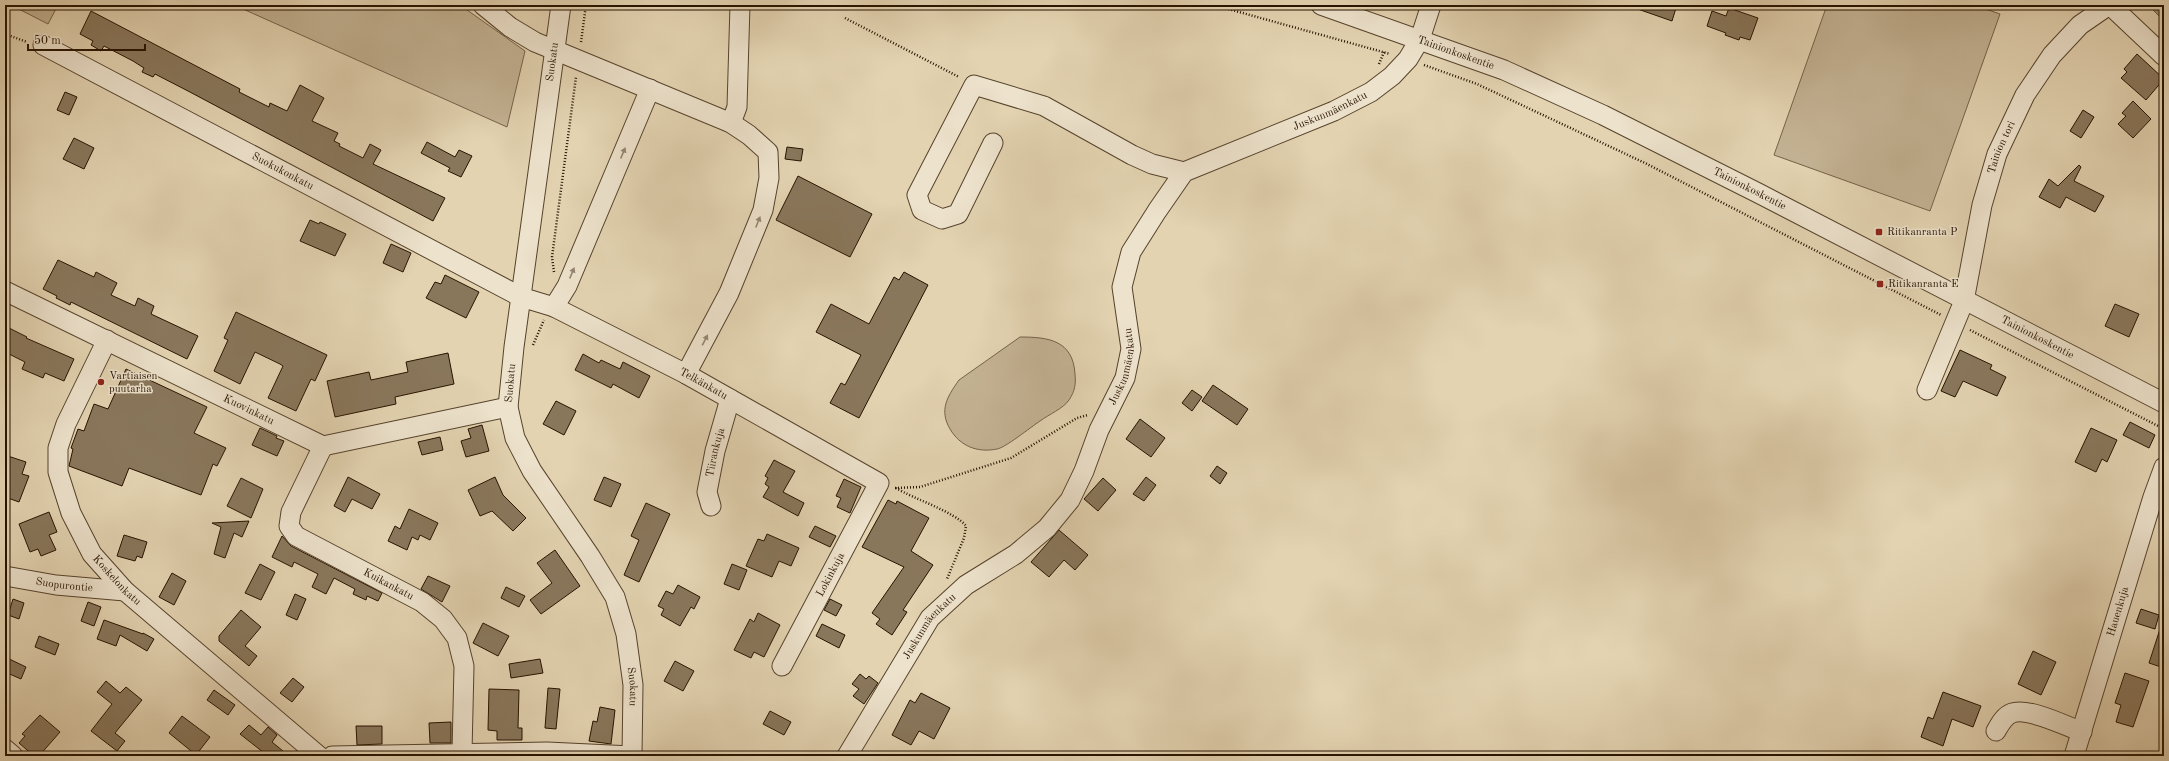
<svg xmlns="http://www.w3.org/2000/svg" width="2169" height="761" viewBox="0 0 2169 761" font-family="'Old Standard TT',serif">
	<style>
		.green { fill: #c3b293; stroke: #75624a }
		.water { fill: #a39275; stroke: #715f46 }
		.building { fill: #89775c; stroke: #271300 }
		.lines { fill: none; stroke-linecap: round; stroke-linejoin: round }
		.minor-casing { stroke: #56432c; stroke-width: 21 }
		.path { stroke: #271300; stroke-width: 2.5; stroke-dasharray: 1 2; stroke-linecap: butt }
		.minor { stroke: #ede2cc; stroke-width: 19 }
		.oneway { fill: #948570 }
		.poi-dot { fill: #8f2418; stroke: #ede2cc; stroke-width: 1.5 }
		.labels { text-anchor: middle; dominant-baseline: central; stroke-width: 3; stroke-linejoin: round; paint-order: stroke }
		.street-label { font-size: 11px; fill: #271300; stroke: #ede2cc }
		.poi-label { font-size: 11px; fill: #271300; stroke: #ede2cc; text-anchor: start }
	</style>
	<rect width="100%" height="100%" fill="#e3d3b1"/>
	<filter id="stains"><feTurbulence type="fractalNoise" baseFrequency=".005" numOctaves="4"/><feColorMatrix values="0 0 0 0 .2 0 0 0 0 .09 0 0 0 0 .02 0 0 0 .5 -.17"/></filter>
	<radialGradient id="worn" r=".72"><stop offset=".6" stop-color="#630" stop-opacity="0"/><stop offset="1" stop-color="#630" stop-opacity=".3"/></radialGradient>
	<g class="green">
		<path d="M11,5H58L48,24Z"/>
		<path d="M234,5H460L525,51L507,127Z"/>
		<path d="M1827,5H1974L2000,14L1930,211L1774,155Z"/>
		<path d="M1020,337C1048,337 1073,340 1075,374C1076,384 1075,391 1069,400C1064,408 1048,415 1040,421C1031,427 1005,448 997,449C977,453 960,446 950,429C939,410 947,397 959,380Z"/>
	</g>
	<path class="water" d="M2148,5H2164V21Z"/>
	<g class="building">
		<path d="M1633,5H1666L1676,8L1672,21L1632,7Z"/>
		<path d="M1729,8L1758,18L1750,40L1740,37L1739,40L1725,35L1726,33L1707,26L1712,11L1726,16Z"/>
		<path d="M91,11L240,89L239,92L269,107L270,103L287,111L300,85L324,98L312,121L338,133L334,141L340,144L339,146L363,158L370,144L381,150L373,164L445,198L433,221L188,91L155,74L153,77L142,72L144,68L133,61L104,46L101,51L91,45L93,41L80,34Z"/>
		<path d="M2137,54L2164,79L2146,100L2121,78L2127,72L2124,69Z"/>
		<path d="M65,92L77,97L69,115L57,110Z"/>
		<path d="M2133,101L2151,119L2133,138L2118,124L2126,116L2122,113Z"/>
		<path d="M2083,110L2094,117L2081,138L2070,131Z"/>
		<path d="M74,138L94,148L84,169L63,159Z"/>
		<path d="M427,142L455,157L459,150L472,156L461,177L448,171L450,168L421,153Z"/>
		<path d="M787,147L803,149L801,161L785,159Z"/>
		<path d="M2079,165L2081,167L2074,181L2104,196L2095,212L2066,197L2060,208L2039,197L2049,179L2058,186Z"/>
		<path d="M798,176L872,214L850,257L776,220Z"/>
		<path d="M310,220L319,224L320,222L346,234L335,256L300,241Z"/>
		<path d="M391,244L411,253L403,272L383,263Z"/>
		<path d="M58,260L94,277L96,272L117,283L111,295L135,306L138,298L154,306L151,314L198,336L187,359L71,302L70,305L56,298L57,296L43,289Z"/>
		<path d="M904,272L928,285L859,418L830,403L841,383L845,385L861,355L816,332L831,304L869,324L894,277L899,280Z"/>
		<path d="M445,275L479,292L466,318L426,298L435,282L441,284Z"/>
		<path d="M2115,304L2139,314L2129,337L2105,326Z"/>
		<path d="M236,312L327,355L315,381L311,379L296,411L268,398L283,366L280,364L255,352L240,384L214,371L228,340L224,338Z"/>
		<path d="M5,326L27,337L26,338L74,359L64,381L45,373L43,378L22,369L25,362L5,352Z"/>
		<path d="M1960,350L1992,365L1990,369L2006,377L1997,396L1963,381L1955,397L1941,391Z"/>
		<path d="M448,353L454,384L395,397L396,404L335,417L327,381L369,372L371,380L408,372L406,362Z"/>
		<path d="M583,354L599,363L601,360L620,369L623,362L650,376L639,398L613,384L611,388L575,370Z"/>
		<path d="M126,369L207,407L194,433L226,448L217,466L213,464L201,495L129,468L122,486L69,466L73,449L71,448L78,429L84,431L94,404L108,409Z"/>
		<path d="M1213,385L1248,409L1237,425L1202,401Z"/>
		<path d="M1192,390L1202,397L1192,411L1182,403Z"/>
		<path d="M556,401L576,411L564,435L543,424Z"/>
		<path d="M1140,419L1165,438L1151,457L1126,439Z"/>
		<path d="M2130,422L2155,435L2149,448L2123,435Z"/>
		<path d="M482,425L489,451L466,457L461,441L471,438L468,429Z"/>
		<path d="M260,428L277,436L276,438L284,441L277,456L252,445Z"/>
		<path d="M2091,428L2117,440L2107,462L2102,459L2096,472L2075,462Z"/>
		<path d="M440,437L443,450L422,455L418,442Z"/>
		<path d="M5,455L26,462L22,474L29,476L19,502L5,497Z"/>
		<path d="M774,460L795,471L783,492L804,503L798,516L763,497L769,487L765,484L768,478L765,476Z"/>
		<path d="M1217,466L1227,473L1220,484L1210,476Z"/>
		<path d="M348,477L380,494L372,509L352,499L345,512L334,506Z"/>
		<path d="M495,477L503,495L526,518L513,531L492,511L480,516L468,490Z"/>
		<path d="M604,477L621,484L611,507L594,500Z"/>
		<path d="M1146,477L1156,485L1144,501L1133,494Z"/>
		<path d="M241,478L263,489L251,518L227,506Z"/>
		<path d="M1103,478L1116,490L1098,511L1084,499Z"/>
		<path d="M844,479L861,487L850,513L837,507L841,498L836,496Z"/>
		<path d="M888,500L896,504L897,501L929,518L911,551L933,565L903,610L907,612L892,635L876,624L880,619L872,613L904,567L862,547Z"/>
		<path d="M646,503L670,514L639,582L624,575L639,540L631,536Z"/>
		<path d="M409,509L438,523L430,540L420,535L418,540L412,537L407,550L388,541L395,526L400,529Z"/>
		<path d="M49,512L57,532L49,535L56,550L41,556L38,549L30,552L19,524Z"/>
		<path d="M249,521L242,537L234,533L225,558L214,554L221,527L212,523Z"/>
		<path d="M815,526L836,536L830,547L809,537Z"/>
		<path d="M1059,530L1088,555L1075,570L1064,560L1049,577L1031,562Z"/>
		<path d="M767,534L799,548L791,566L779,561L772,577L746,566L758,539L764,541Z"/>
		<path d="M124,535L147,542L142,558L137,556L135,561L117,556Z"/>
		<path d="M282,536L291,546L382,593L378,601L367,596L366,600L353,594L355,589L334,578L326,594L312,587L318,574L294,562L292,567L272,557Z"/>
		<path d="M555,550L580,586L541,614L530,600L552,583L537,563Z"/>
		<path d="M260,564L275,572L261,600L245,593Z"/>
		<path d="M732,564L747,570L739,590L724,584Z"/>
		<path d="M172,573L186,581L174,605L159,597Z"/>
		<path d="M428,576L450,586L442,602L421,589Z"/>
		<path d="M678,585L700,597L694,609L691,607L680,626L661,615L664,609L658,606L666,591L673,594Z"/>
		<path d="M506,587L525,596L519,607L501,598Z"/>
		<path d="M295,594L306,599L297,620L286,615Z"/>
		<path d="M13,599L24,603L19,619L8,615Z"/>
		<path d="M830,599L842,605L836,616L824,610Z"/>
		<path d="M88,602L101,607L94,626L81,621Z"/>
		<path d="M2141,609L2159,615L2155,629L2136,623Z"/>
		<path d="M241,610L261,627L245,646L257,656L249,666L219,641V636Z"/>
		<path d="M758,613L780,625L764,657L754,652L751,658L734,650L750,619L754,622Z"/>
		<path d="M104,620L143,634V633L154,639L147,651L120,635L116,646L97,639Z"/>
		<path d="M483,623L509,636L498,656L473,643Z"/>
		<path d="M822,624L845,635L839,648L816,636Z"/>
		<path d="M2161,626H2164V668L2149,663Z"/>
		<path d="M39,636L59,644L55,655L35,647Z"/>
		<path d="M2033,651L2056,662L2041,695L2018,684Z"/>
		<path d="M5,657L26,667L21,679L5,672Z"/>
		<path d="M540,659L543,673L511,678L509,664Z"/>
		<path d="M675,661L694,671L683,691L664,681Z"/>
		<path d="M2125,673L2149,681L2133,727L2116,722L2121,705L2115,703Z"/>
		<path d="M860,674L866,679L869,676L878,683L864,704L853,696L859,689L852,684Z"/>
		<path d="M293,678L304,687L292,702L280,693Z"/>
		<path d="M106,681L120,693L126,687L142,700L115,733L125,741L117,751L91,731L112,704L97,692Z"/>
		<path d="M548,688L560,689L556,729L545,728Z"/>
		<path d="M489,689L519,690L518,728H522V740H497V731L488,730Z"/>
		<path d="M214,690L235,705L228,715L207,700Z"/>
		<path d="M1943,692L1981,706L1973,727L1952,719L1943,746L1921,737L1928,717L1933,719Z"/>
		<path d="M921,693L950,708L934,739L919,731L911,745L892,735L910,700L915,703Z"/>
		<path d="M600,707L615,710L611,744L589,741L593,721L597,722Z"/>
		<path d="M770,711L791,722L784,735L763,724Z"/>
		<path d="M40,715L60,732L39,756H34L19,743L25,736L22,734Z"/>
		<path d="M182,716L210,737L196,755L169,733Z"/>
		<path d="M451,722V743H430L429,723Z"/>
		<path d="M249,725L261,735L268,727L277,735L272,742L289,756H268L240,734Z"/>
		<path d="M356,726H382V744L357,745Z"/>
	</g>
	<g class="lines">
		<g class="minor-casing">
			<g id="minor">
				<path d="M483,5L510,27L535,42L731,123L749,135L768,152L769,178L763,210L729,293L686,374"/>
				<path id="s1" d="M561,5L514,347L508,407L515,438L532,471L590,556L615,597L626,634L633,685L632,756"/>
				<path id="s2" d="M1321,5L1504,70L1603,115L1758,193L2164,403"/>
				<path d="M2110,5L2164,56"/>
				<path id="s3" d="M43,45L521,297L554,307L686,374L879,483L782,666"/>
				<path d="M731,123L737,107L740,5"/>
				<path d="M993,143L958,214L942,219L922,210L917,195L974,85L1044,106L1132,155L1152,164L1184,172"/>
				<path id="s4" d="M5,291L323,446L508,407"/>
				<path d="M554,307L567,286L650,89"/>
				<path id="s5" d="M107,340L66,424L58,448V472L71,513L92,554L125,591L319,756"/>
				<path id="s6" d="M1927,390L1964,301L1982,205L1997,154L2025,95L2052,55L2080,25L2109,5"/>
				<path id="s7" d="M323,446L291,512L289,526L296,536L422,602L443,619L457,638L464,666L462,752"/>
				<path id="s8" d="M711,506L707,492L715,451L730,399"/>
				<path id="s9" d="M5,576L56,585L125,591"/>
				<path d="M1996,731C2000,724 2004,716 2012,713C2028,707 2066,726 2082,732"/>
				<path d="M5,749L13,756"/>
				<path d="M332,756L547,752L632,756"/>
				<path id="s10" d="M847,756L930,618L966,585L1016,554L1047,528L1070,500L1084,471L1099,430L1125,378L1131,349L1122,287L1131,252L1157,211L1184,172L1334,111L1371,92L1392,76L1408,59L1420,39L1431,5"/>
				<path id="s11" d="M2074,756L2153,497L2164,467"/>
			</g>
		</g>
		<g class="path">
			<path d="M1214,5L1390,54"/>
			<path d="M845,18L959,77"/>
			<path d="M5,34L27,42"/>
			<path d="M581,42L586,5"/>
			<path d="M1379,64L1384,52"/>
			<path d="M1424,65L1477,84L1647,164L1941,315"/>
			<path d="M554,272L552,257L576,77"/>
			<path d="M1970,330L2164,429"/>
			<path d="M533,345L544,320"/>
			<path d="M895,488L920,487L1011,458L1077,418L1088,415"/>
			<path d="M896,488C914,499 955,512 966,526L964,538L947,579"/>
		</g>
		<use href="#minor" class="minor"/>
	</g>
	<defs><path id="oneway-solid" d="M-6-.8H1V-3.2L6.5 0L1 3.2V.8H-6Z"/></defs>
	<g class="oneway">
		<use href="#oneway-solid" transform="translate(623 153) rotate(-67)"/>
		<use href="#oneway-solid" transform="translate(758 222) rotate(-68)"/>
		<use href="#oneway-solid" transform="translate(572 273) rotate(-67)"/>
		<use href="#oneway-solid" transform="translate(705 340) rotate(-63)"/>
	</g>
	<g class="poi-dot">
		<rect x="1875" y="228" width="8" height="8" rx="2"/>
		<rect x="1876" y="280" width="8" height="8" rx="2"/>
		<circle cx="101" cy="382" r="4"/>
	</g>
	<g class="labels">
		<g class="street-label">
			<text stroke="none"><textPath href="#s2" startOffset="143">Tainionkoskentie</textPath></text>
			<text transform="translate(553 62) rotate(-82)">Suokatu</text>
			<text stroke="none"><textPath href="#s10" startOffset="862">Juskunmäenkatu</textPath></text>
			<text stroke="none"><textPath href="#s6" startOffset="255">Tainion tori</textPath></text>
			<text stroke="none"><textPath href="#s3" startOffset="271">Suokukonkatu</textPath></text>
			<text stroke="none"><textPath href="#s2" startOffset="467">Tainionkoskentie</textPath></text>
			<text stroke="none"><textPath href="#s2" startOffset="791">Tainionkoskentie</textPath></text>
			<text stroke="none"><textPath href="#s10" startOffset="490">Juskunmäenkatu</textPath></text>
			<text transform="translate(511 383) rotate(-85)">Suokatu</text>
			<text stroke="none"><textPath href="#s3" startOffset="743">Telkänkatu</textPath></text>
			<text stroke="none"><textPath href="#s4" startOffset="271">Kuovinkatu</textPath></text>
			<text stroke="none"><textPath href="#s8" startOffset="55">Tiirankuja</textPath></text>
			<text transform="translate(831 575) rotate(-62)">Lokinkuja</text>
			<text stroke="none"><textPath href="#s5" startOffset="268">Koskelonkatu</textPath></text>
			<text stroke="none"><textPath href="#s7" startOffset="204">Kuikankatu</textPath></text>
			<text stroke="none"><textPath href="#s9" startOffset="60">Suopurontie</textPath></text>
			<text stroke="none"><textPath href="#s11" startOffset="151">Hauenkuja</textPath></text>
			<text stroke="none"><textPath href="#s10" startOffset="154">Juskunmäenkatu</textPath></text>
			<text stroke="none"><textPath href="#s1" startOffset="717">Suokatu</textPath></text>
		</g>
		<g class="poi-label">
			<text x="1887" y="232">Ritikanranta P</text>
			<text x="1888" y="284">Ritikanranta E</text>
			<text x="109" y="376">Vartiaisen<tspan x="109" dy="13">puutarha</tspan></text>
		</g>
	</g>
	<rect width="2169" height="761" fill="none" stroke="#e3d3b1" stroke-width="20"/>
	<rect x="6" y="6" width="2157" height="749" fill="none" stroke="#271300" stroke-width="2"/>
	<rect x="10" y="10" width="2149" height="741" fill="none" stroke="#271300"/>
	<path d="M28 44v6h117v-6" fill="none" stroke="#271300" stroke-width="2"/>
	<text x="34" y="44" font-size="12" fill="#271300" stroke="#ede2cc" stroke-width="3" paint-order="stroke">50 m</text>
	<rect width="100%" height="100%" filter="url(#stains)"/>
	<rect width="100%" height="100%" fill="url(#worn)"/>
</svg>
